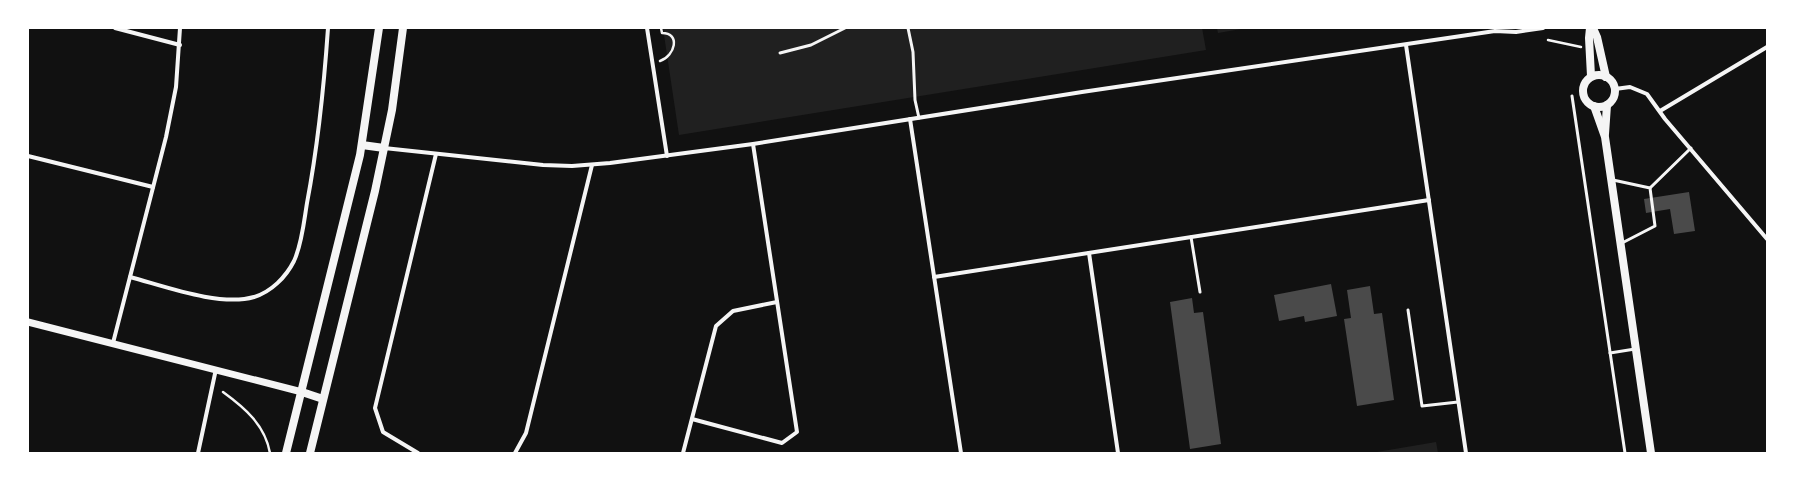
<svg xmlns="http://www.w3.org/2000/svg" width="1795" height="481" viewBox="0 0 1795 481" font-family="'Varela Round',sans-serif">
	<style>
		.green { fill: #202020 }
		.building { fill: #4a4a4a }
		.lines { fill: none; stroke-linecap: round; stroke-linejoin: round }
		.path { stroke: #f5f5f5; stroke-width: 2.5 }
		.service { stroke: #f5f5f5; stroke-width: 3 }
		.minor { stroke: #f5f5f5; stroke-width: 4 }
		.tertiary { stroke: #f5f5f5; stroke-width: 7 }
		.secondary { stroke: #f5f5f5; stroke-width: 8 }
	</style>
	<rect width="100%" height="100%" fill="#111"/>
	<g class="green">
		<path d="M663,28H1202L1206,50L679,135Z"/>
		<path d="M1217,28H1247L1218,33Z"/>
		<path d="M1436,442L1438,453H1371Z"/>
	</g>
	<g class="building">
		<path d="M1689,192L1695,231L1674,234L1670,209L1646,213L1644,199Z"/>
		<path d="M1331,284L1337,316L1305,322L1304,316L1279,321L1274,295Z"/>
		<path d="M1370,286L1374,314L1382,313L1394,400L1357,406L1344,319L1351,318L1347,290Z"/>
		<path d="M1192,298L1194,313L1203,312L1221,444L1190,449L1170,302Z"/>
	</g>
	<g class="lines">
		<g class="path">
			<path d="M1548,40L1581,47"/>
			<path d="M660,61C675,56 681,33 662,33L661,28"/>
			<path d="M223,392C245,408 265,425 270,453"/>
		</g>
		<g class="service">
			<path d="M908,28L913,52L915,100L919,118"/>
			<path d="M780,53L811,45L845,28"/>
			<path d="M1572,96L1625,453"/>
			<path d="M1613,180L1650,188L1655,226L1622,243"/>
			<path d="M1650,188L1691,148"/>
			<path d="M1191,237L1200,292"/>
			<path d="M1408,310L1422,406L1458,402"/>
			<path d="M1610,353L1635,349"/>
		</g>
		<g class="minor">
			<path d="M115,28L180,45"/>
			<path d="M647,28L667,156"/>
			<path d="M1406,45L1466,453"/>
			<path d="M1615,89L1630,87L1647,94L1665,119L1767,239"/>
			<path d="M1660,111L1767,47"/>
			<path d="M910,119L961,453"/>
			<path d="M384,148L543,165L572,166L610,163L753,144L1082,92L1495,31L1516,32L1543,28"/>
			<path d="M28,156L153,187"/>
			<path d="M1089,253L1118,453"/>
			<path d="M130,277C164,286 220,307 254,297C271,292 286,277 294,261C302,244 304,221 307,203C318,145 324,86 328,28"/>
			<path d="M934,277L1429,200"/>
			<path d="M113,343L166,137L176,87L180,28"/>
			<path d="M692,419L782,443L797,432L753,144"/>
			<path d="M198,453L216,369"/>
			<path d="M418,453L383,432L375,408L436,154"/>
			<path d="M515,453L526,433L592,165"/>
			<path d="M683,453L716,326L733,311L777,302"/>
		</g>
		<path class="tertiary" d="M28,322L302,392"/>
		<g class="secondary">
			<path d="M1590,28L1589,38L1591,76"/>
			<path d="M1593,28L1597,37L1606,77"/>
			<circle cx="1599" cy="91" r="16"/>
			<path d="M1594,106L1605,137L1651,453"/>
			<path d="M1605,134L1607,105"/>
			<path d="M362,145L384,148"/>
			<path d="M302,392L323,399"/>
			<path d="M286,453L360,155L379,28"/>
			<path d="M310,453L375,191L392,110L403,28"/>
		</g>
	</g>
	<rect width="1795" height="481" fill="none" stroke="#ffffff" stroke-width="58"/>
</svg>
